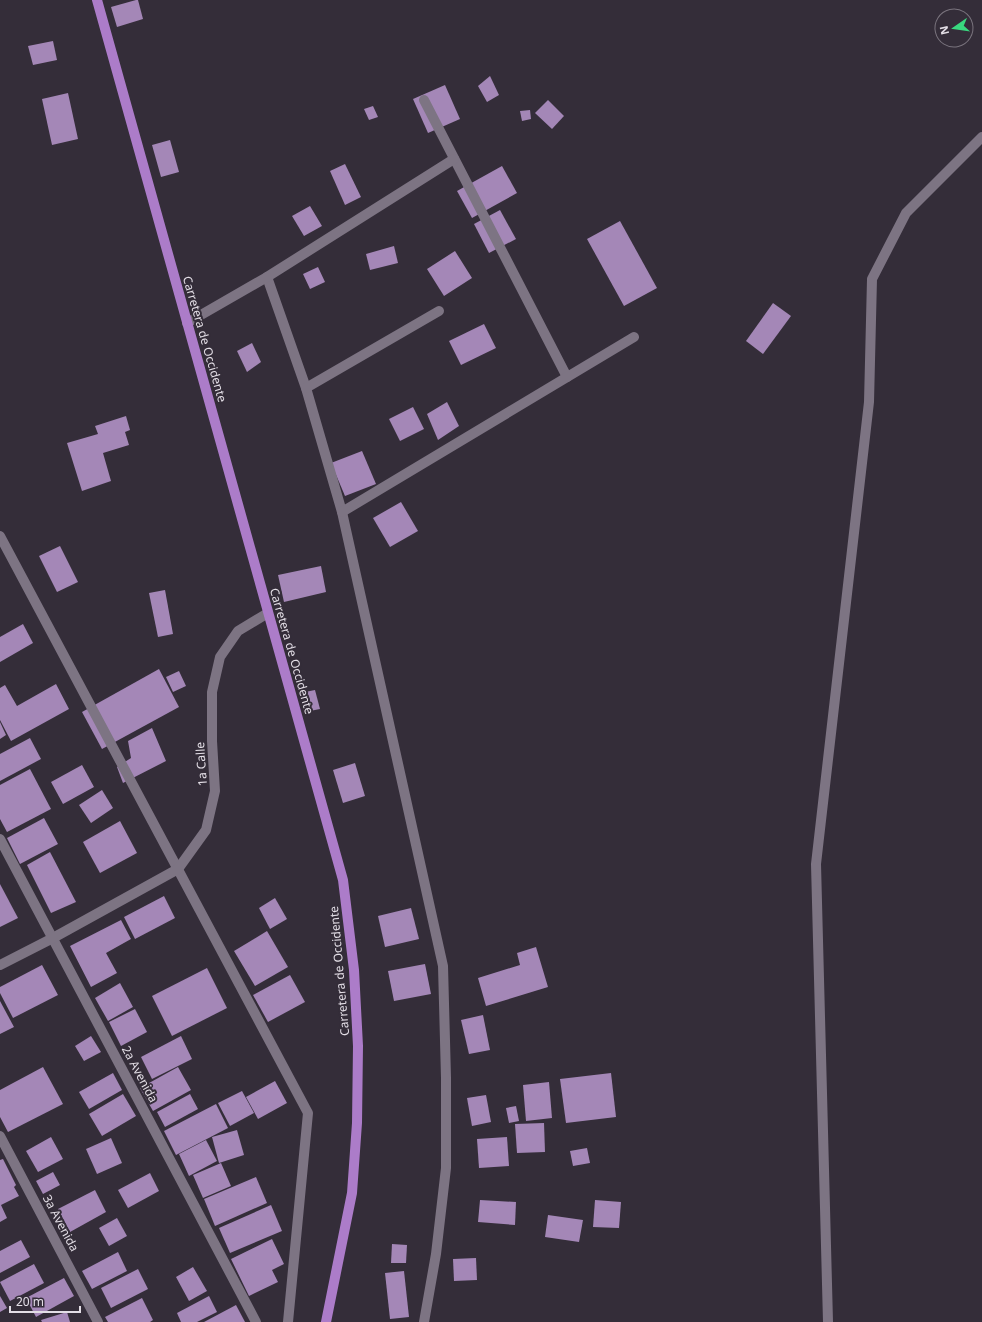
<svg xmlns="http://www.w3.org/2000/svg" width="982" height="1322" viewBox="0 0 982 1322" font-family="'Noto Sans',sans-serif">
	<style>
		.building { fill: #a487b7 }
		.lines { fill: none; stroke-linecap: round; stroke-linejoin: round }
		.minor { stroke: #7d7483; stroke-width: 10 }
		.primary { stroke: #ac7cc9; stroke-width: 10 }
		.labels { text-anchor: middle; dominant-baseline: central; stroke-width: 4; stroke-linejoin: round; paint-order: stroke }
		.street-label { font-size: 12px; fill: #e3dee6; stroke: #342d39 }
	</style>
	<rect width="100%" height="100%" fill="#342d39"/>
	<g class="building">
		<path d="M136,0H138L143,19L117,27L111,7Z"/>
		<path d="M53,41L57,60L33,65L28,46Z"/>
		<path d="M490,76L499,95L487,102L478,86Z"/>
		<path d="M445,85L460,119L428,133L413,99Z"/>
		<path d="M68,93L78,139L52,145L42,99Z"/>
		<path d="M548,100L564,116L552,129L535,113Z"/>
		<path d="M373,106L378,117L369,120L364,109Z"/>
		<path d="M530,110L531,119L522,121L520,111Z"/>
		<path d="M170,140L179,172L161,177L152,145Z"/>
		<path d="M345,164L361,197L345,205L330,171Z"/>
		<path d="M502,166L517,193L472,218L457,191Z"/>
		<path d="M310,206L322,226L304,236L292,216Z"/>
		<path d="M500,210L516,239L489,253L474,224Z"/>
		<path d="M620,221L657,288L624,306L587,239Z"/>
		<path d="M394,246L398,263L370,270L366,254Z"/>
		<path d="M455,251L472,278L444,296L427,269Z"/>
		<path d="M318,267L325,282L310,289L303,274Z"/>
		<path d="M773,303L791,316L763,354L746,341Z"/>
		<path d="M484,324L496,348L461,365L449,341Z"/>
		<path d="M252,343L261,362L247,372L237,351Z"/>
		<path d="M447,402L459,426L438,440L427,414Z"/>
		<path d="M413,407L424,429L400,441L389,419Z"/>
		<path d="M126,416L130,430L125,432L129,445L103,453L111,481L82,491L67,443L98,434L95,426Z"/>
		<path d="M362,451L376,484L345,496L331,463Z"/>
		<path d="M401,502L418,531L390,547L373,518Z"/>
		<path d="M60,546L78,582L57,592L39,556Z"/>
		<path d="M321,566L326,592L284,602L278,575Z"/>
		<path d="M165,590L173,634L158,637L149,593Z"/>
		<path d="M23,624L33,643L0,662V637Z"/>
		<path d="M159,669L179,707L102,749L82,712Z"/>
		<path d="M179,671L186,686L173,692L166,677Z"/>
		<path d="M56,684L69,709L11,741L0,720V688L5,685L17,706Z"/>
		<path d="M315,690L320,709L310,711L305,692Z"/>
		<path d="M0,722L6,735L0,739Z"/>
		<path d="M152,728L166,761L123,783L117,767L131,758L128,741Z"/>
		<path d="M30,738L41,759L0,781V754Z"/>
		<path d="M355,763L365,796L343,803L333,770Z"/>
		<path d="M82,765L94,787L63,804L51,782Z"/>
		<path d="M30,769L51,809L7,832L0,819V785Z"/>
		<path d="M102,790L113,808L91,823L79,805Z"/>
		<path d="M44,818L58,844L20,864L7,838Z"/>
		<path d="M120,821L137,853L100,873L83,842Z"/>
		<path d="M50,852L76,902L51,913L27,865Z"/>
		<path d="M0,884L18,918L0,927Z"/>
		<path d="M164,896L175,918L135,939L124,917Z"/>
		<path d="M275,898L287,919L270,929L259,908Z"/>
		<path d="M411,908L419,939L385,947L378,916Z"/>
		<path d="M121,920L131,939L106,953L117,973L91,987L70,946Z"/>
		<path d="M267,931L288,967L255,986L234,951Z"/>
		<path d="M536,947L548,987L486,1006L478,978L520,965L517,953Z"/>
		<path d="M425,964L431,994L394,1001L388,971Z"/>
		<path d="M42,965L58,995L13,1018L0,993V987Z"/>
		<path d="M207,968L227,1008L172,1036L152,996Z"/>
		<path d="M290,975L305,1002L268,1022L253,995Z"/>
		<path d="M120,983L133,1007L108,1021L95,998Z"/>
		<path d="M0,1001L14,1027L0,1034Z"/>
		<path d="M135,1009L147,1032L121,1046L109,1022Z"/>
		<path d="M483,1015L490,1050L469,1054L461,1020Z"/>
		<path d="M91,1036L101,1052L84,1061L75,1046Z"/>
		<path d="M181,1036L192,1059L152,1079L141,1057Z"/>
		<path d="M43,1067L63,1104L8,1132L0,1117V1090Z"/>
		<path d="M178,1067L191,1090L153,1111L140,1088Z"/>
		<path d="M113,1073L122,1090L89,1109L79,1092Z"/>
		<path d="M611,1073L616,1117L566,1123L560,1079Z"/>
		<path d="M275,1081L287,1103L258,1119L246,1097Z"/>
		<path d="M549,1082L552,1118L526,1121L523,1085Z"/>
		<path d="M242,1091L254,1113L230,1126L218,1103Z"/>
		<path d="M123,1094L136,1116L102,1136L89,1114Z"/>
		<path d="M190,1094L198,1109L165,1127L157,1112Z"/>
		<path d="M486,1095L491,1122L472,1126L467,1098Z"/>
		<path d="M216,1104L228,1128L176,1155L164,1131Z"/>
		<path d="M516,1106L519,1121L509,1123L506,1108Z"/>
		<path d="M544,1123L545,1152L517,1153L515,1124Z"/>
		<path d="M237,1130L244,1155L219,1163L212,1137Z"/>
		<path d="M51,1137L63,1159L38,1172L26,1151Z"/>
		<path d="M507,1137L509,1166L479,1168L477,1139Z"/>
		<path d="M111,1138L122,1163L97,1174L86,1149Z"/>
		<path d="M206,1140L217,1161L189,1176L179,1154Z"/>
		<path d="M587,1148L590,1163L573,1166L570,1151Z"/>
		<path d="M3,1159L16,1185L14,1187L19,1196L1,1205L7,1218L0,1222V1160Z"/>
		<path d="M221,1163L231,1186L203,1198L193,1175Z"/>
		<path d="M53,1172L60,1185L43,1194L36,1181Z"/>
		<path d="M150,1173L159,1191L128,1208L118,1190Z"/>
		<path d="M256,1177L267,1203L215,1226L204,1199Z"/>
		<path d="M95,1190L106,1212L70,1232L58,1209Z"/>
		<path d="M480,1200L516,1202L515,1225L478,1222Z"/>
		<path d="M595,1200L621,1202L619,1228L593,1227Z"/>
		<path d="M271,1205L282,1231L230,1253L219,1228Z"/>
		<path d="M548,1215L583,1220L579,1242L545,1237Z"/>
		<path d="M117,1218L127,1236L109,1246L99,1228Z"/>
		<path d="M272,1239L284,1264L272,1270L278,1282L249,1296L231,1259Z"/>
		<path d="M21,1240L30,1257L0,1273V1251Z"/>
		<path d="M392,1244L407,1245L406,1263H391Z"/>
		<path d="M118,1252L127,1271L92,1289L82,1271Z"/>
		<path d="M476,1258L477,1280L454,1281L453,1259Z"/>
		<path d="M34,1264L44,1283L10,1301L0,1282Z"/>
		<path d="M193,1267L207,1291L189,1301L176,1277Z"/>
		<path d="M138,1269L148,1289L111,1308L101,1288Z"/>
		<path d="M404,1271L409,1317L390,1319L385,1273Z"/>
		<path d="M64,1278L74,1296L36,1317L26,1298Z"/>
		<path d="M0,1296L7,1308L0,1312Z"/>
		<path d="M209,1296L217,1312L197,1322H181L177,1313Z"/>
		<path d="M142,1298L153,1320L150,1322H108L105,1317Z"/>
		<path d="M236,1305L245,1322H204Z"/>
		<path d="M67,1312L70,1322H42L41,1320Z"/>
	</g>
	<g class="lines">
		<g class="minor">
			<path d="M424,100L567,377"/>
			<path d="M267,277L306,388L342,512L443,966L446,1078V1168L436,1254L424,1322"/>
			<path d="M187,323L267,277L454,159"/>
			<path d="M306,388L439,311"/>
			<path d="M342,512L634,337"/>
			<path d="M0,536L308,1113L288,1322"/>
			<path d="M0,839L256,1322"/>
			<path d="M0,965L53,938L178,869L206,830L215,791L212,741V692L220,657L238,631L268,613"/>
			<path d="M0,1136L98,1322"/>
			<path d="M828,1322L816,864L869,402L872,279L906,213L982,137"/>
		</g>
		<path class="primary" d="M97,0L343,880L354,970L358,1046L357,1123L352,1193L326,1322"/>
	</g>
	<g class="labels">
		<g class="street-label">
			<text transform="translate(205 339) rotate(74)">Carretera de Occidente</text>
			<text transform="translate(292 651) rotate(74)">Carretera de Occidente</text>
			<text transform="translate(201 764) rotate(-94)">1a Calle</text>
			<text transform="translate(339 971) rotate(-95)">Carretera de Occidente</text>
			<text transform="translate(140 1074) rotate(62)">2a Avenida</text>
			<text transform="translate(61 1223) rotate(62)">3a Avenida</text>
		</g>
	</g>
	<g transform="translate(954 28) rotate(257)"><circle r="19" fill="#342d39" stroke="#7a747e"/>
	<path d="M0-3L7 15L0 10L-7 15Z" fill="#39d87f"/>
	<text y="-6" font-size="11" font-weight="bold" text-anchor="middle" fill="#e3dee6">N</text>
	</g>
	<path d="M10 1306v6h70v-6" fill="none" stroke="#e3dee6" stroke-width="2"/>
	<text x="16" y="1306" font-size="12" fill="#e3dee6" stroke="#342d39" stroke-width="3" paint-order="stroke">20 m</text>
</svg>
